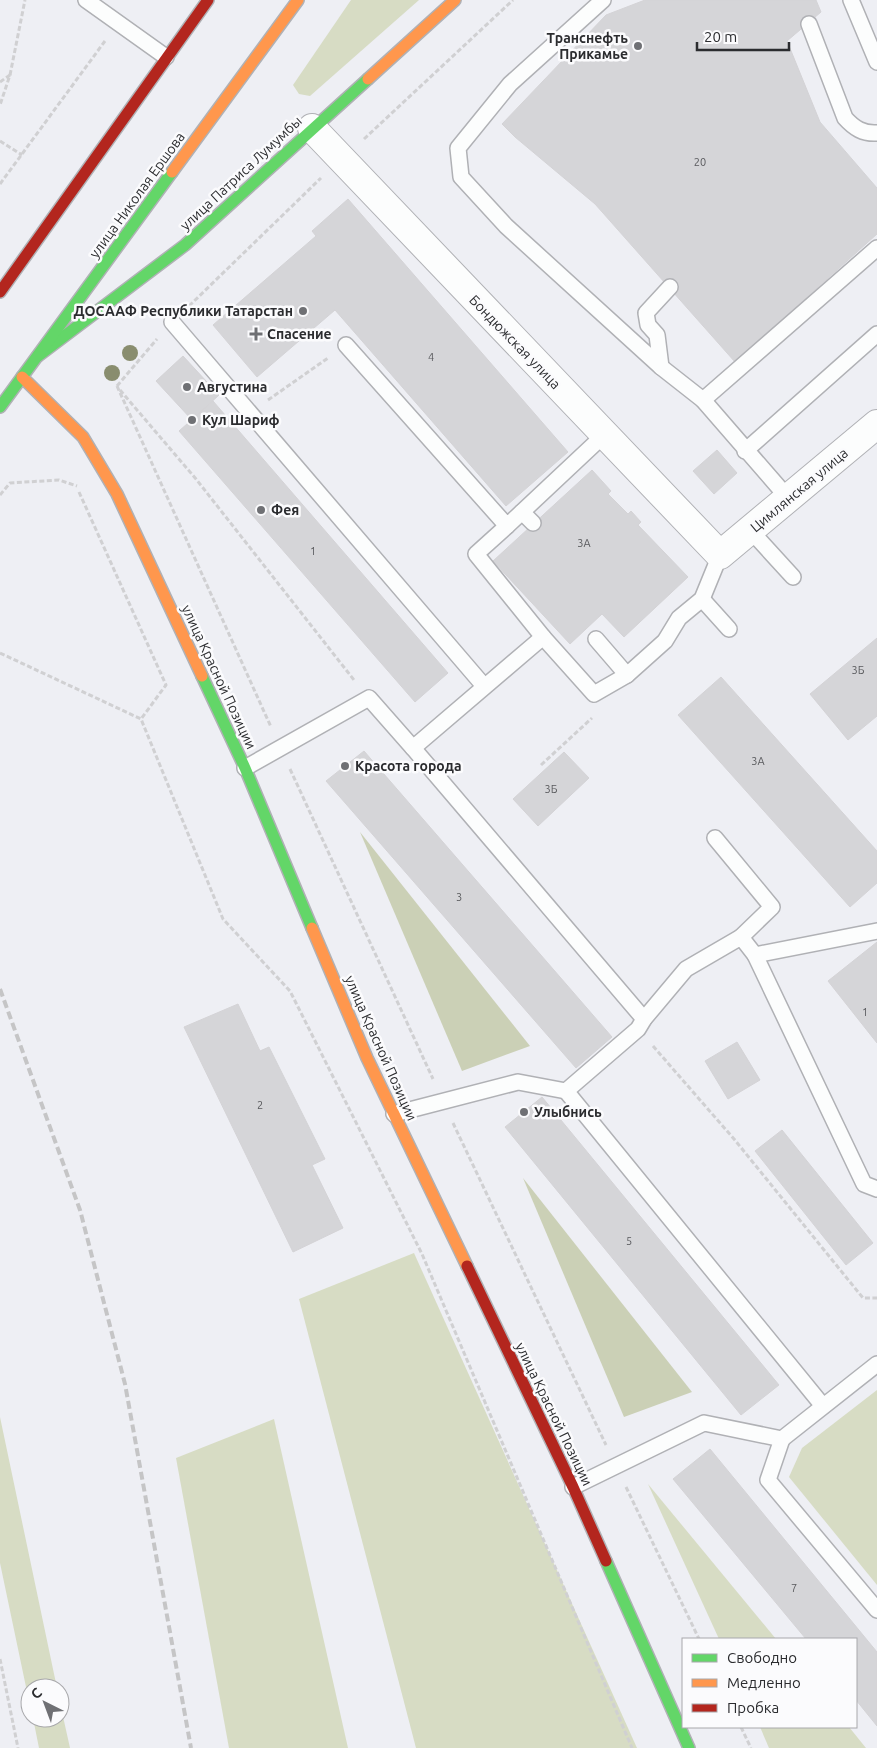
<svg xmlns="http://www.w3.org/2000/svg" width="877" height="1748" viewBox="0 0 877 1748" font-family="Ubuntu,sans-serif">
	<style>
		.green { fill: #d7dcc4 }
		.forest { fill: #cbd0b6 }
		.building { fill: #d5d5d8; stroke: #d4d3d6 }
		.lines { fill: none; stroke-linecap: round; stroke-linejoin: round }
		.lane-casing { stroke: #b0b1b5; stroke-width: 18 }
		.street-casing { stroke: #b0b1b5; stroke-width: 30 }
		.fast-casing { stroke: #b0b1b5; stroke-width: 14 }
		.slow-casing { stroke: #b0b1b5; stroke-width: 14 }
		.jam-casing { stroke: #b0b1b5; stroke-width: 14 }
		.path { stroke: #d0d0d2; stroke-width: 3; stroke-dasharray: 5 2.5; stroke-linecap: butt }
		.lane { stroke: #fcfdfd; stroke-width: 15 }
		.street { stroke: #fcfdfd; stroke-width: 28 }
		.fast { stroke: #63d668; stroke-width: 11 }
		.slow { stroke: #ff974d; stroke-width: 11 }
		.jam { stroke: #b3261e; stroke-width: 11 }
		.rail { stroke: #c5c5c6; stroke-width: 4; stroke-dasharray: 8 4; stroke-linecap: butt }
		.tree { fill: #898d6e }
		.poi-dot { fill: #6f7074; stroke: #fbfbfd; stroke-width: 2 }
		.labels { text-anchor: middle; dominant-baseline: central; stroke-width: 5; stroke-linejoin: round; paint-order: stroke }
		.number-label { font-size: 11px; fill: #58595c }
		.poi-label { font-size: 14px; font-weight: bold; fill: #2b2c2f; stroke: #fbfbfd; text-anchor: start }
		.street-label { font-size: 14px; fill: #2b2c2f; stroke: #fbfbfd }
	</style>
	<rect width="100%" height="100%" fill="#eeeff4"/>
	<g class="green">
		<path d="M351,0H419L310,96L299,94L293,85Z"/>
		<path d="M414,1253L637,1748H416L299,1299Z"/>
		<path d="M877,1390V1585L789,1477L802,1448Z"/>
		<path d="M0,1417L57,1688H30V1706L0,1563Z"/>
		<path d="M274,1419L348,1748H229L176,1458Z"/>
		<path d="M648,1484L776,1639H719Z"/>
		<path d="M60,1703L70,1748H39L33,1718H60Z"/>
		<path d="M760,1727H849L866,1748H769Z"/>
	</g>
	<g class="forest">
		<path d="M360,832L530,1046L462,1071Z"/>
		<path d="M523,1178L692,1392L624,1417Z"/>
	</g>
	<g class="building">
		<path d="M645,0H816L821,12L787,41L820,122L877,188V234L735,362L595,204L515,137L502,124L606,15Z"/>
		<path d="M348,199L568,452L506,506L335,310L257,377L213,325L316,236L312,231Z"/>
		<path d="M183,356L219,395L192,420L156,381Z"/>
		<path d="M213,401L448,673L415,702L179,431Z"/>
		<path d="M717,450L737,473L714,494L693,471Z"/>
		<path d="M592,470L611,491L608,494L628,514L631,511L641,522L638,525L688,577L624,637L602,614L570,644L493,561Z"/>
		<path d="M877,638V716L848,740L810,694Z"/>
		<path d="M721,677L877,851V883L850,907L678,715Z"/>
		<path d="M364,751L612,1037L576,1068L326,781Z"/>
		<path d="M564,752L589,778L538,826L513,799Z"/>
		<path d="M877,942V1043L828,981Z"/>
		<path d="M238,1004L260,1051L269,1047L325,1159L312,1165L343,1228L293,1252L184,1027Z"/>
		<path d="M737,1042L760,1080L728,1099L705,1061Z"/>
		<path d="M542,1097L779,1385L741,1415L505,1127Z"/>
		<path d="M782,1130L873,1243L846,1265L755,1151Z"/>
		<path d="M710,1449L877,1652V1726L856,1700V1639H806L673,1479Z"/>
	</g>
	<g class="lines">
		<g class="lane-casing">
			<g id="lane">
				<path d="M86,0L166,57"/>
				<path d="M603,0L510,84L458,148L461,177L506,226L661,367L703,400L788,498"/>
				<path d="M851,0L877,62"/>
				<path d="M809,24L845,118C854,128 863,134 877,133"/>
				<path d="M172,322L484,686"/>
				<path d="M346,345L507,526L604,435"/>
				<path d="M661,367L657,335L648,325L646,313L670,287"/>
				<path d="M703,400L877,248"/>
				<path d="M745,451L877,334"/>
				<path d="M522,512L533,523"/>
				<path d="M507,526L476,554L543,637"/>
				<path d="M751,531L793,577"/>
				<path d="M702,599L729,629"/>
				<path d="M596,639L627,675"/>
				<path d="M413,748L644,1019"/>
				<path d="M245,768L369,698L413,748L543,637L594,694L627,675L665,641L679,618L702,599L720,555"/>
				<path d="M715,838L772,907L741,937"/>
				<path d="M755,955L877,931"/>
				<path d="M566,1091L823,1406"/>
				<path d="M394,1114L518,1082L566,1091L638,1029L644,1019L686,969L741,937L755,955L864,1184L877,1189"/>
				<path d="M782,1439L768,1480L877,1610"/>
				<path d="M573,1487L704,1423L782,1439L877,1364"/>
			</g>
		</g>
		<g class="street-casing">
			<path id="street" d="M312,128L720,555L877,424"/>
		</g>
		<g class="fast-casing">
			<g id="fast">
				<path d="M38,356L185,245L368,79"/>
				<path d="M0,407L172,172"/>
				<path d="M202,676L245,768L312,928"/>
				<path d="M606,1561L689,1748"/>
			</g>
		</g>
		<g class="slow-casing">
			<g id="slow">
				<path d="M368,79L455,0"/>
				<path d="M172,172L298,0"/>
				<path d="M22,377L83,437L117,494L202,676"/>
				<path d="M312,928L367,1058L467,1266"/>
			</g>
		</g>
		<g class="jam-casing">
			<g id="jam">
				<path d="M0,292L208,0"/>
				<path d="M467,1266L573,1487L606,1561"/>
			</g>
		</g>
		<g class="path">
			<path d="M10,75L25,0"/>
			<path d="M0,82L10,75L0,105"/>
			<path d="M364,139L513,0"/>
			<path d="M0,141L22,155"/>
			<path d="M0,184L105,41"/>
			<path d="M189,306L321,178"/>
			<path d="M117,386L271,727"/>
			<path d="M117,386L157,339"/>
			<path d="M120,390L196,479L354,680"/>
			<path d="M268,400L328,358"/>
			<path d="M79,492L166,685L141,719"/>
			<path d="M0,495L10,483L59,480L77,486"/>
			<path d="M0,653L141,719L223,919L290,991L422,1254L632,1748"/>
			<path d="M541,765L592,718"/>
			<path d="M290,769L433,1079"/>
			<path d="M653,1046L734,1139L863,1298H877"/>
			<path d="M453,1123L606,1445"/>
			<path d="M626,1487L699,1639"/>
			<path d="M0,1659L18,1748"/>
			<path d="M741,1727L751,1748"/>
		</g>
		<use href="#lane" class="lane"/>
		<use href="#street" class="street"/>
		<use href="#fast" class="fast"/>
		<use href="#slow" class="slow"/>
		<use href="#jam" class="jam"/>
		<path class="rail" d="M0,989L80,1210L125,1384L191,1748"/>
	</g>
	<g class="tree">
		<circle cx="130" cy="353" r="8"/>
		<circle cx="112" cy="373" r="8"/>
	</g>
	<g class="poi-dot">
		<circle cx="638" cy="46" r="5"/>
		<circle cx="303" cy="311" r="5"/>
		<path d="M253.5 326.5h5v5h5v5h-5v5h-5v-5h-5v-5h5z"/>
		<circle cx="187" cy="387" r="5"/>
		<circle cx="192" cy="420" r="5"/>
		<circle cx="261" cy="510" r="5"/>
		<circle cx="345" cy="766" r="5"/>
		<circle cx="524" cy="1112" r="5"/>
	</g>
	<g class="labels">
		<g class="number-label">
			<text x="700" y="162">20</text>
			<text x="431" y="357">4</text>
			<text x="584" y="543">3А</text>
			<text x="313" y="551">1</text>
			<text x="858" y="670">3Б</text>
			<text x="758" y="761">3А</text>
			<text x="551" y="789">3Б</text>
			<text x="459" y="897">3</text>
			<text x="865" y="1012">1</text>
			<text x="260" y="1105">2</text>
			<text x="629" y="1241">5</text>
			<text x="794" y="1588">7</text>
		</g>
		<g class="poi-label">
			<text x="628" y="38" text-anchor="end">Транснефть<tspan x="628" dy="16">Прикамье</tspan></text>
			<text x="293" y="311" text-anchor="end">ДОСААФ Республики Татарстан</text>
			<text x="267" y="334">Спасение</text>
			<text x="197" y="387">Августина</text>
			<text x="202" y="420">Кул Шариф</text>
			<text x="271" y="510">Фея</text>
			<text x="355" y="766">Красота города</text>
			<text x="534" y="1112">Улыбнись</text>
		</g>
		<g class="street-label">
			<text transform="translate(241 173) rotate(-43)">улица Патриса Лумумбы</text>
			<text transform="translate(137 195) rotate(-54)">улица Николая Ершова</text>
			<text transform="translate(515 342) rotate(46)">Бондюжская улица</text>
			<text transform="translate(799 490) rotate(-40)">Цимлянская улица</text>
			<text transform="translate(219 677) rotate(65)">улица Красной Позиции</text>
			<text transform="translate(381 1048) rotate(66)">улица Красной Позиции</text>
			<text transform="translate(554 1414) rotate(64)">улица Красной Позиции</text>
		</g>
	</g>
	<rect x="682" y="1638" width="175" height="90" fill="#fbfbfd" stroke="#a8a8ab"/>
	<rect x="692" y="1654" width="25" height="8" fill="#63d668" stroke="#a8a8ab"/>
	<text x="727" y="1663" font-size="15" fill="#2b2c2f">Свободно</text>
	<rect x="692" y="1679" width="25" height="8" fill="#ff974d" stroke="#a8a8ab"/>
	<text x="727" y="1688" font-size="15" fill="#2b2c2f">Медленно</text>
	<rect x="692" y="1704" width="25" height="8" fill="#b3261e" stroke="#a8a8ab"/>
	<text x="727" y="1713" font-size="15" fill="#2b2c2f">Пробка</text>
	<g transform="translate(45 1703) rotate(318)"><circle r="24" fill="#fbfbfd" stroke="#a8a8ab"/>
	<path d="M0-4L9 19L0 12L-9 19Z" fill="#6f7074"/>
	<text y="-8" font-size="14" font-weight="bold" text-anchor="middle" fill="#2b2c2f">С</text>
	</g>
	<path d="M697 42v8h92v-8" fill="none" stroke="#2b2c2f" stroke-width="2.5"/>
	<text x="704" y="42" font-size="15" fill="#2b2c2f" stroke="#fbfbfd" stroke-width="4" paint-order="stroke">20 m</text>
</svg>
